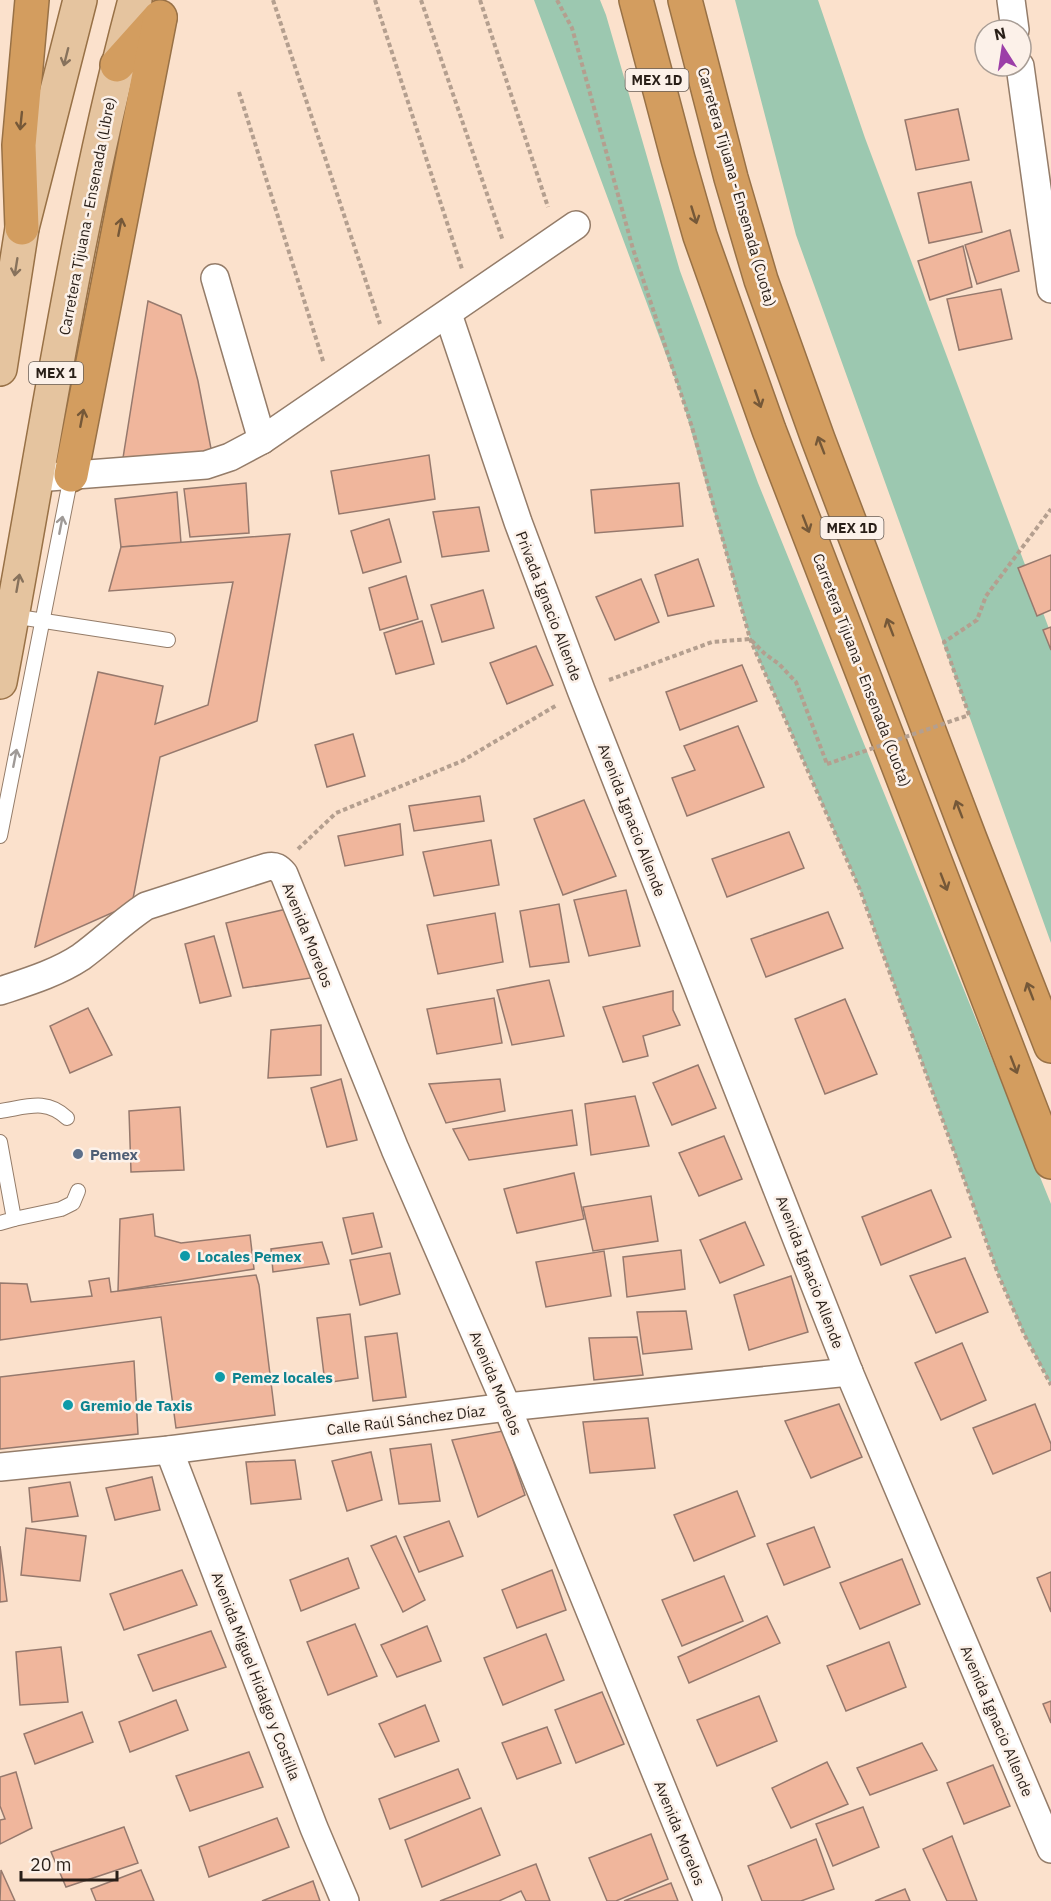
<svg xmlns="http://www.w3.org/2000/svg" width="1051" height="1901" viewBox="0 0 1051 1901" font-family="'IBM Plex Sans',sans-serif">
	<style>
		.green { fill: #9cc8b0 }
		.building { fill: #f0b69c; stroke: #96796d; stroke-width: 1.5 }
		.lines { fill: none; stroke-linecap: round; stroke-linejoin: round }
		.lane-casing { stroke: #947c69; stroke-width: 16 }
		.street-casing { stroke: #947c69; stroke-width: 30 }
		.primary-casing { stroke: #987146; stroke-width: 36 }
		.highway-casing { stroke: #987146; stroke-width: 36 }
		.path { stroke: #b49f8f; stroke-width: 4; stroke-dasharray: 4.5 3; stroke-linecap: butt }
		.lane { stroke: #fff; stroke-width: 14 }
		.street { stroke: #fff; stroke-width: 27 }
		.primary { stroke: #e5c49f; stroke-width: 33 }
		.highway { stroke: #d39d5f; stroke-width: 33 }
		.path-bridge { stroke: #b49f8f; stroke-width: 4; stroke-dasharray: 4.5 3; stroke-linecap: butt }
		.oneway { stroke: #87725c }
		.oneway2 { stroke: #755838 }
		.oneway3 { stroke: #9f9a97 }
		.service-dot { fill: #5c6f8a; stroke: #fcf1e9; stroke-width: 2 }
		.culture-dot { fill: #0f9aa8; stroke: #fcf1e9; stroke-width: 2 }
		.labels { text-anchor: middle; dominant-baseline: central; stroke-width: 5; stroke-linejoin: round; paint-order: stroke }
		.shield { fill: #fcf1e9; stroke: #685e57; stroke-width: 1.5 }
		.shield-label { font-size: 14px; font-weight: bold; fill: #291f18 }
		.street-label { font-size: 15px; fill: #291f18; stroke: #fcf1e9 }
		.service-label { font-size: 15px; font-weight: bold; fill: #4e5e75; stroke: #fcf1e9; text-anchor: start }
		.culture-label { font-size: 15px; font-weight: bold; fill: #0d838f; stroke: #fcf1e9; text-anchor: start }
	</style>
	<rect width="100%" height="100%" fill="#fbe1cc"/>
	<g class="green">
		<path d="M534,0H600L606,15L680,271L758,483L1051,1204V1385L1024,1334L998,1274L860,890L750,639L681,395Z"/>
		<path d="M735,0H818L865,138L1051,634V943L796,235Z"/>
	</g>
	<g class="building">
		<path d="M958,109L969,160L916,170L905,120Z"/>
		<path d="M971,182L982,232L929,243L918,193Z"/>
		<path d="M1010,230L1019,271L977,284L965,245Z"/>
		<path d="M963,246L972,287L930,300L918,261Z"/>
		<path d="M1001,289L1012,339L959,350L947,299Z"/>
		<path d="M148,301L181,315L198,381L213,459L123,458Z"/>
		<path d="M429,455L435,499L339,514L331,471Z"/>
		<path d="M246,483L249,533L190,537L184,489Z"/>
		<path d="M679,483L683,526L595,533L591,490Z"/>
		<path d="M177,492L181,543L121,547L115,499Z"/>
		<path d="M479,507L489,551L442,557L433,512Z"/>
		<path d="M389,519L401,562L363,573L351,531Z"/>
		<path d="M290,534L257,721L160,757L132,904L35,947L98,672L163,686L155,724L208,705L233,582L109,591L121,547Z"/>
		<path d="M1051,555V610L1037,616L1018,568Z"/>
		<path d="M698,559L714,606L668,616L655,575Z"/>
		<path d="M406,576L418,619L380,630L369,588Z"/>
		<path d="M641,579L659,622L615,640L596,597Z"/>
		<path d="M483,590L494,628L442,642L431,605Z"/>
		<path d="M422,621L434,664L396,674L384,633Z"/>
		<path d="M1051,627V650L1043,630Z"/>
		<path d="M536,646L553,685L507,704L490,663Z"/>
		<path d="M742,665L757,701L680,730L666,692Z"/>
		<path d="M738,726L764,787L687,816L672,778L695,770L684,746Z"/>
		<path d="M353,734L365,776L327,787L315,745Z"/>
		<path d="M480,796L484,821L414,831L409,806Z"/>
		<path d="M584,800L616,876L563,895L534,819Z"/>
		<path d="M400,824L403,855L345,866L338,836Z"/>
		<path d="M789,832L804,868L727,897L712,859Z"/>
		<path d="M491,840L499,885L434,896L423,852Z"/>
		<path d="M626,890L640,946L589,956L574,900Z"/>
		<path d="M559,904L569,962L530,967L520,911Z"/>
		<path d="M291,908L311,978L243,988L226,923Z"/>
		<path d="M828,912L843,948L766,977L751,939Z"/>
		<path d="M495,913L503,962L438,974L427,925Z"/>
		<path d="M214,936L231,996L200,1003L185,944Z"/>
		<path d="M549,980L564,1036L512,1045L497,990Z"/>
		<path d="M673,991V1010L680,1025L643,1036L648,1056L623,1062L603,1007Z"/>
		<path d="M494,998L502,1043L437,1054L427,1009Z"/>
		<path d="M845,999L877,1074L825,1094L795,1019Z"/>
		<path d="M88,1008L112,1055L70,1073L50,1026Z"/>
		<path d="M321,1025V1075L268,1078L271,1030Z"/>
		<path d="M698,1065L716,1108L672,1125L653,1083Z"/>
		<path d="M341,1079L357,1140L327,1147L311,1088Z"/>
		<path d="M500,1079L505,1111L446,1123L429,1084Z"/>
		<path d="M635,1096L649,1146L591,1155L585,1104Z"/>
		<path d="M180,1107L184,1170L131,1172L129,1111Z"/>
		<path d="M572,1110L577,1145L469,1160L453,1129Z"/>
		<path d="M724,1136L742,1179L699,1196L679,1153Z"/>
		<path d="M574,1173L584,1219L517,1233L504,1189Z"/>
		<path d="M931,1190L951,1237L881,1265L862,1217Z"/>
		<path d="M651,1196L658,1241L593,1251L583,1207Z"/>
		<path d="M373,1213L382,1247L352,1254L343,1218Z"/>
		<path d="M153,1214L155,1236L181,1243L250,1235L254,1269L118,1291L120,1219Z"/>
		<path d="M745,1222L764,1265L720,1283L700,1240Z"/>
		<path d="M322,1242L329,1264L273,1272L271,1249Z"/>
		<path d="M681,1250L685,1289L627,1297L623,1257Z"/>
		<path d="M604,1251L611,1296L546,1307L536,1262Z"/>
		<path d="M390,1253L400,1294L360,1305L350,1260Z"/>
		<path d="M965,1258L988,1312L936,1333L910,1276Z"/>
		<path d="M256,1275L259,1285L275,1415L176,1428L161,1317L0,1340V1283L27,1284L31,1302L92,1296L89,1281L109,1278L111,1292Z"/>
		<path d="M791,1276L808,1332L749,1350L734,1295Z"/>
		<path d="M686,1311L692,1349L643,1354L637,1312Z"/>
		<path d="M350,1314L358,1378L325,1383L317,1318Z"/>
		<path d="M397,1333L406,1397L373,1401L365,1337Z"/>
		<path d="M637,1337L643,1375L594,1380L589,1338Z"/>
		<path d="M962,1343L986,1400L941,1420L915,1363Z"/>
		<path d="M134,1361L138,1434L0,1449V1377Z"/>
		<path d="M839,1404L862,1457L811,1478L785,1421Z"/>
		<path d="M1035,1404L1051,1444V1450L993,1474L973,1428Z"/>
		<path d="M648,1418L655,1468L590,1473L583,1422Z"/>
		<path d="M503,1431L525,1495L478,1517L452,1440Z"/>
		<path d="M431,1444L440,1501L399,1504L390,1449Z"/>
		<path d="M371,1452L382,1500L347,1511L332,1461Z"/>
		<path d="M295,1460L301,1499L251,1504L246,1462Z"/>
		<path d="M152,1477L160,1510L115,1520L106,1488Z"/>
		<path d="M70,1482L78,1516L32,1522L29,1488Z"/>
		<path d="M737,1491L755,1536L694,1561L674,1515Z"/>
		<path d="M449,1521L463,1556L419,1572L404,1537Z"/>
		<path d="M814,1527L830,1567L784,1585L767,1544Z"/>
		<path d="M26,1528L86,1536L80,1581L21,1575Z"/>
		<path d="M396,1536L425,1600L403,1612L371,1546Z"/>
		<path d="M0,1546L7,1601L0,1602Z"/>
		<path d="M348,1558L359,1588L301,1611L290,1580Z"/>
		<path d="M902,1559L920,1604L860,1629L840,1583Z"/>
		<path d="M182,1570L197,1605L124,1630L110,1594Z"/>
		<path d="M552,1570L566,1610L517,1628L502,1590Z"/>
		<path d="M1051,1572V1612L1037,1578Z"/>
		<path d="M724,1576L743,1621L682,1646L662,1600Z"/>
		<path d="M767,1616L780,1643L689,1683L678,1657Z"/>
		<path d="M355,1624L377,1676L328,1695L307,1642Z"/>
		<path d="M427,1626L441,1661L397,1677L381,1645Z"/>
		<path d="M211,1631L226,1667L153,1691L138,1655Z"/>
		<path d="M546,1634L564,1680L503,1705L484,1658Z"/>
		<path d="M889,1642L906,1687L846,1711L827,1666Z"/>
		<path d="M61,1647L68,1702L20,1705L16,1652Z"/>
		<path d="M602,1692L624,1744L576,1763L555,1710Z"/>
		<path d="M759,1696L777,1741L717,1766L697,1720Z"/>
		<path d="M176,1700L188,1730L130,1752L119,1722Z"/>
		<path d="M1051,1701V1723L1043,1704Z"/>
		<path d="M425,1705L439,1741L395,1757L379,1724Z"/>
		<path d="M82,1712L93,1742L35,1764L24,1734Z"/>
		<path d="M547,1727L561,1763L517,1779L502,1743Z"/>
		<path d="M922,1743L937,1770L870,1795L857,1768Z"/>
		<path d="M249,1752L263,1787L190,1811L176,1776Z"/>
		<path d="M827,1762L848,1804L791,1828L772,1788Z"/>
		<path d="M993,1765L1010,1806L964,1824L947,1783Z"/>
		<path d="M458,1769L470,1798L390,1829L379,1799Z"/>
		<path d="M16,1772L32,1828L0,1844V1820L5,1819L0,1806V1777Z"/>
		<path d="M863,1807L879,1847L833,1866L816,1824Z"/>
		<path d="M481,1808L500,1855L422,1887L405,1840Z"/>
		<path d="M277,1818L289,1847L209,1877L199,1847Z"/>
		<path d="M124,1827L138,1863L66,1887L51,1852Z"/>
		<path d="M651,1834L668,1879L616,1901H607L589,1858Z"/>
		<path d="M952,1836L977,1901H947L923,1849Z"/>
		<path d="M816,1839L834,1889L801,1901H762L748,1866Z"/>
		<path d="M536,1864L550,1901H526L521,1891L499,1901H440Z"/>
		<path d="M1,1870L15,1901H0Z"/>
		<path d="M141,1870L154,1901H96L91,1889Z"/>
		<path d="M313,1881L320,1901H262Z"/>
		<path d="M671,1883L678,1901H624Z"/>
		<path d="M905,1889L910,1901H875Z"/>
	</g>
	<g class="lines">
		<g class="lane-casing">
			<g id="lane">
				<path d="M12,616L168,640"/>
				<path d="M0,836L71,476"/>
				<path d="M0,1111C27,1107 46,1098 67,1118"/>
				<path d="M0,1142L14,1219L0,1223"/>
				<path d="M14,1219L61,1209L73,1203L78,1191"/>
			</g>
		</g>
		<g class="street-casing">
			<g id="street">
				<path d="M1011,0L1015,30"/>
				<path d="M1020,66L1051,289"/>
				<path d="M215,278L262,440"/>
				<path d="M448,314L518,522L581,690L849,1372L1051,1849"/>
				<path d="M36,478L206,465L230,457L262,440L576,225"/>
				<path d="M0,991C27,982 57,973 81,957C103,941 123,921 146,906L267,867C275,865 279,868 284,874L395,1149L507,1407L708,1901"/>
				<path d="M169,1450L314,1828L345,1901"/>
				<path d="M0,1467L169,1450L507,1407L849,1372"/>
			</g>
		</g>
		<g class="primary-casing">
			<g id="primary">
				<path d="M0,369L22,228L80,0"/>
				<path d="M0,682C43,454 75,224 135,0"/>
			</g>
		</g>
		<g class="highway-casing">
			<g id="highway">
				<path d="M636,0L678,159L700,236L769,430L1051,1162"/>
				<path d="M685,0L731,178L761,280L818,439L970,839L1051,1046"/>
				<path d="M117,65L160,17"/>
				<path d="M22,228L19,145L32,0"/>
				<path d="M71,475L160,18"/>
			</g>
		</g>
		<g class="path">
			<path d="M273,0L380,324"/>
			<path d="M375,0L462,269"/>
			<path d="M421,0L503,241"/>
			<path d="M480,0L548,207"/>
			<path d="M557,0L572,28L633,249L692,427L750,639L860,890L998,1274L1024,1334L1051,1385"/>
			<path d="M239,92L324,364"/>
			<path d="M609,680L712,642L750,639L765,654L779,664L796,682L827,764"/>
			<path d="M969,715L944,642L977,620L986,596L1051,509"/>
			<path d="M298,849L336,813L462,761L557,705"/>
		</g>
		<use href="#lane" class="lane"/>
		<use href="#street" class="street"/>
		<use href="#primary" class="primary"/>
		<use href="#highway" class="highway"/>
		<path class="path-bridge" d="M827,764L969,715"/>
	</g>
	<defs><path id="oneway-shaft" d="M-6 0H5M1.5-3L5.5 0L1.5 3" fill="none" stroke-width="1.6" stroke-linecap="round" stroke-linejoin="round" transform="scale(1.5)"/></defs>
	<g class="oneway">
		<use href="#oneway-shaft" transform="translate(66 57) rotate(104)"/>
		<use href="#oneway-shaft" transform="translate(16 267) rotate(99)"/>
		<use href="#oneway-shaft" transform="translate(18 583) rotate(-80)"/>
	</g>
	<g class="oneway2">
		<use href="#oneway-shaft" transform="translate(21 121) rotate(96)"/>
		<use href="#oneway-shaft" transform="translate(694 215) rotate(73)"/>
		<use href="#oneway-shaft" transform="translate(120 227) rotate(-79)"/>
		<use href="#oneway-shaft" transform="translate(758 399) rotate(71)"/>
		<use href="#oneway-shaft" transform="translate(82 418) rotate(-79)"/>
		<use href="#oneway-shaft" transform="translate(821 445) rotate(-111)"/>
		<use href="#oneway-shaft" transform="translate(806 524) rotate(69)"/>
		<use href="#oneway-shaft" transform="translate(890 627) rotate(-111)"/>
		<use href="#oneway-shaft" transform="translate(959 809) rotate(-111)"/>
		<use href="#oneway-shaft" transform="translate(944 882) rotate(69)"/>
		<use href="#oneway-shaft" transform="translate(1030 991) rotate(-111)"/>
		<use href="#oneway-shaft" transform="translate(1014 1065) rotate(69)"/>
	</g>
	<g class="oneway3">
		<use href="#oneway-shaft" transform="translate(61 525) rotate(-79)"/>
		<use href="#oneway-shaft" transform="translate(15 758) rotate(-79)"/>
	</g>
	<circle class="service-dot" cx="78" cy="1154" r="6"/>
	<g class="culture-dot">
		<circle cx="185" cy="1256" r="6"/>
		<circle cx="220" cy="1377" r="6"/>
		<circle cx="68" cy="1405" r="6"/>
	</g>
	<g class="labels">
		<g class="shield">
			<rect x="625.5" y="69" width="63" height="22" rx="4.5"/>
			<rect x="29" y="362" width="54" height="22" rx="4.5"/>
			<rect x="820.5" y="517" width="63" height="22" rx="4.5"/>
		</g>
		<g class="shield-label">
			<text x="657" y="80">MEX 1D</text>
			<text x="56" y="373">MEX 1</text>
			<text x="852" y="528">MEX 1D</text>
		</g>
		<g class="street-label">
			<text transform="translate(737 187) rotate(74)">Carretera Tijuana - Ensenada (Cuota)</text>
			<text transform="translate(87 216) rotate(-79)">Carretera Tijuana - Ensenada (Libre)</text>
			<text transform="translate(549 606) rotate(69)">Privada Ignacio Allende</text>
			<text transform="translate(862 670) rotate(69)">Carretera Tijuana - Ensenada (Cuota)</text>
			<text transform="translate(632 820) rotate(69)">Avenida Ignacio Allende</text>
			<text transform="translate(308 935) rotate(68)">Avenida Morelos</text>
			<text transform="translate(810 1272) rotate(69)">Avenida Ignacio Allende</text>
			<text transform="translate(496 1383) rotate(67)">Avenida Morelos</text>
			<text transform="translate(406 1420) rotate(-7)">Calle Raúl Sánchez Díaz</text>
			<text transform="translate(256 1676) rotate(69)">Avenida Miguel Hidalgo y Costilla</text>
			<text transform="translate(997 1721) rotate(67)">Avenida Ignacio Allende</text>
			<text transform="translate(680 1833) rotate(68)">Avenida Morelos</text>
		</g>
		<g class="service-label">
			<text x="90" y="1154">Pemex</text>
		</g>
		<g class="culture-label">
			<text x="197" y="1256">Locales Pemex</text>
			<text x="232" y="1377">Pemez locales</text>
			<text x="80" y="1405">Gremio de Taxis</text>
		</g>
	</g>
	<g transform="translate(1003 48) rotate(348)"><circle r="28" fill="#fcf1e9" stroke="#a89d95" stroke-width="1.5"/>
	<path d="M0-4.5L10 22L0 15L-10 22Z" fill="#9c3fa8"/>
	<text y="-9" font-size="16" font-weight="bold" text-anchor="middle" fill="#291f18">N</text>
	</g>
	<path d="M21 1871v9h96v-9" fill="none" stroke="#291f18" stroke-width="3"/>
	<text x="30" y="1871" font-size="18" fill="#291f18" stroke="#fcf1e9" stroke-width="4.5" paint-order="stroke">20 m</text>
</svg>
